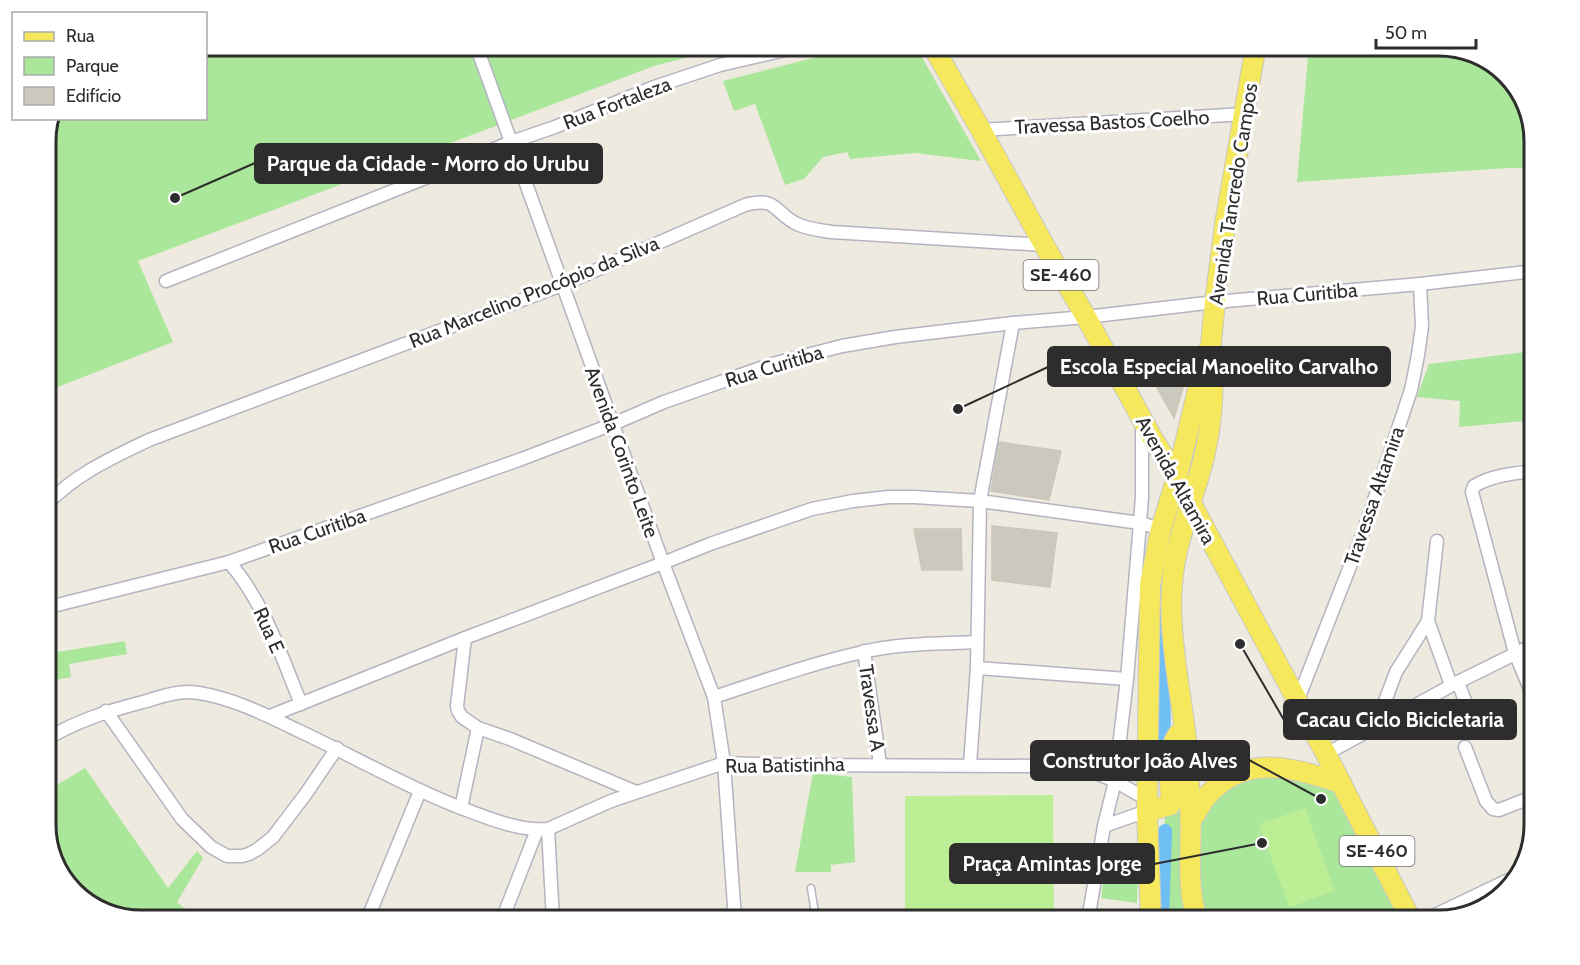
<svg xmlns="http://www.w3.org/2000/svg" width="1580" height="965" viewBox="0 0 1580 965" font-family="Cabin,sans-serif">
	<style>
		.green { fill: #aae79a }
		.pitch { fill: #bcee96 }
		.lines { fill: none; stroke-linecap: round; stroke-linejoin: round }
		.canal { stroke: #6fbef4; stroke-width: 14 }
		.building { fill: #cbc8bd; stroke: #cbc7b8; stroke-width: 1.5 }
		.service-casing { stroke: #b3b3c1; stroke-width: 9 }
		.minor-casing { stroke: #b3b3c1; stroke-width: 15 }
		.tertiary-casing { stroke: #b3b3c1; stroke-width: 18 }
		.primary-casing { stroke: #c8c8c8; stroke-width: 22 }
		.service { stroke: #fff; stroke-width: 6 }
		.minor { stroke: #fff; stroke-width: 12 }
		.tertiary { stroke: #fff; stroke-width: 15 }
		.primary { stroke: #f6e85d; stroke-width: 20 }
		.labels { text-anchor: middle; dominant-baseline: central; stroke-width: 6; stroke-linejoin: round; paint-order: stroke }
		.shield { fill: #fff; stroke: #6c6c6c; stroke-width: 1.5 }
		.shield-label { font-size: 18px; font-weight: bold; fill: #2d2d2d }
		.street-label { font-size: 20px; fill: #2d2d2d; stroke: #fff }
		.rim { fill: none; stroke: #2d2d2d; stroke-width: 3 }
		.leader { fill: none; stroke: #2d2d2d; stroke-width: 2 }
		.callout-dot { fill: #2d2d2d; stroke: #fff; stroke-width: 2 }
		.callout { fill: #2d2d2d; stroke: #2d2d2d; stroke-width: 2 }
		.callout-label { font-size: 21px; text-anchor: middle; font-weight: bold; fill: #fff }
	</style>
	<rect width="100%" height="100%" fill="#efeadf"/>
	<g class="green">
		<path d="M206,45H736L654,66L138,261L173,342L45,392V135L53,119L206,118Z"/>
		<path d="M864,45H915L981,161L915,153L850,159L847,152L823,157L804,179L785,185L755,104L734,111L723,81Z"/>
		<path d="M1309,45H1439L1487,58L1522,93L1535,135V168H1509L1297,182Z"/>
		<path d="M1535,351V420L1459,427L1460,401L1417,397L1429,364Z"/>
		<path d="M125,641L127,654L69,664L71,677L45,682V654Z"/>
		<path d="M85,768L168,888L197,851L203,858L177,902L193,916L194,920H164L165,916L151,908L134,918L93,907L58,872L45,830V792Z"/>
		<path d="M1274,772L1334,790L1341,807L1401,920H1162L1165,831L1164,795L1183,796L1204,819L1216,799L1230,785Z"/>
		<path d="M813,773L852,777L855,862L831,865V872H795Z"/>
		<path d="M1104,878L1138,882L1137,903L1101,898Z"/>
	</g>
	<g class="pitch">
		<path d="M1053,795L1054,920H905V796Z"/>
		<path d="M1305,808L1335,891L1289,907L1259,824Z"/>
	</g>
	<g class="lines">
		<g class="canal">
			<path d="M1163,615L1164,761"/>
			<path d="M1162,920L1165,831"/>
		</g>
	</g>
	<g class="building">
		<path d="M1141,359L1191,361L1174,418Z"/>
		<path d="M999,442L1061,451L1049,500L991,491Z"/>
		<path d="M992,526L1057,533L1050,587L992,580Z"/>
		<path d="M914,529H961L962,570H922Z"/>
	</g>
	<g class="lines">
		<g class="service-casing">
			<path id="service" d="M811,888L816,920"/>
		</g>
		<g class="minor-casing">
			<g id="minor">
				<path d="M476,45L663,563L714,697L724,763L735,920"/>
				<path d="M981,130L1244,114"/>
				<path d="M166,281L433,175L511,142L555,127L654,87L720,65L806,45"/>
				<path d="M45,506C74,475 111,458 149,440L562,285L745,205C778,196 774,213 797,224C808,229 819,230 831,232L1044,245"/>
				<path d="M229,562C264,602 281,655 301,704"/>
				<path d="M45,608L229,562L519,460L613,424L664,402L772,364L842,346L895,337L1013,323L1086,317L1215,302L1420,284L1535,271"/>
				<path d="M1428,621L1451,685"/>
				<path d="M465,638L457,706L458,711L462,717L478,728L510,739L636,792"/>
				<path d="M864,651L880,764"/>
				<path d="M977,668L1127,679"/>
				<path d="M1458,682L1465,701"/>
				<path d="M1530,689L1515,653L1472,492L1474,486C1492,475 1515,473 1535,471"/>
				<path d="M714,697C763,681 813,663 863,652C900,643 940,644 977,642"/>
				<path d="M1297,702L1363,533L1411,390L1418,355L1422,326L1420,284"/>
				<path d="M106,711L182,819L211,847L227,856H242L249,854L258,849L273,837L305,795L337,748"/>
				<path d="M270,716L465,638L663,563L710,544L812,509L853,501L889,497H914L980,501L1140,523L1161,529"/>
				<path d="M1376,725L1396,672L1428,621L1437,541"/>
				<path d="M45,740C76,721 108,711 143,702C157,698 172,692 187,692C221,693 265,714 295,729C349,754 401,784 456,806C483,816 519,832 548,829L611,801L724,763L785,765L1049,766L1096,773L1115,781L1148,800"/>
				<path d="M1465,747L1486,801L1493,809L1499,810L1535,796"/>
				<path d="M1326,754L1458,682L1535,644"/>
				<path d="M970,764L977,668L980,501L1013,323"/>
				<path d="M461,808L478,728"/>
				<path d="M1104,826L1147,811"/>
				<path d="M548,829L553,920"/>
				<path d="M367,920L420,791"/>
				<path d="M502,920L537,830"/>
				<path d="M1088,920L1104,826L1115,781L1127,679L1140,523L1142,497V424"/>
			</g>
		</g>
		<g class="tertiary-casing">
			<path id="tertiary" d="M1428,920L1518,877"/>
		</g>
		<g class="primary-casing">
			<g id="primary">
				<path d="M932,45L981,130L1044,245L1086,317L1153,439L1177,477L1326,754L1411,920"/>
				<path d="M1147,811L1170,805L1171,800C1170,784 1167,750 1177,736C1179,733 1181,732 1185,731"/>
				<path d="M1191,821C1196,813 1201,804 1206,797C1245,752 1292,768 1341,783"/>
				<path d="M1481,909L1490,905"/>
				<path d="M1151,920L1147,811L1150,585L1161,529L1177,477L1199,385L1211,344L1215,302L1225,224L1256,45"/>
				<path d="M1197,920C1185,880 1193,847 1190,807C1189,782 1188,756 1185,730C1178,676 1166,622 1174,567C1180,528 1196,492 1205,453C1212,422 1214,391 1212,358"/>
			</g>
		</g>
		<use href="#service" class="service"/>
		<use href="#minor" class="minor"/>
		<use href="#tertiary" class="tertiary"/>
		<use href="#primary" class="primary"/>
	</g>
	<g class="labels">
		<g class="shield">
			<rect x="1023.5" y="260" width="75" height="30" rx="4.5"/>
			<rect x="1339.5" y="836" width="75" height="30" rx="4.5"/>
		</g>
		<g class="shield-label">
			<text x="1061" y="275">SE-460</text>
			<text x="1377" y="851">SE-460</text>
		</g>
		<g class="street-label">
			<text transform="translate(617 103) rotate(-21)">Rua Fortaleza</text>
			<text transform="translate(1112 122) rotate(-3)">Travessa Bastos Coelho</text>
			<text transform="translate(1233 194) rotate(-81)">Avenida Tancredo Campos</text>
			<text transform="translate(534 292) rotate(-22)">Rua Marcelino Procópio da Silva</text>
			<text transform="translate(1307 294) rotate(-5)">Rua Curitiba</text>
			<text transform="translate(774 366) rotate(-17)">Rua Curitiba</text>
			<text transform="translate(622 452) rotate(70)">Avenida Corinto Leite</text>
			<text transform="translate(1176 480) rotate(61)">Avenida Altamira</text>
			<text transform="translate(1374 496) rotate(-71)">Travessa Altamira</text>
			<text transform="translate(317 531) rotate(-19)">Rua Curitiba</text>
			<text transform="translate(269 630) rotate(66)">Rua E</text>
			<text transform="translate(872 708) rotate(82)">Travessa A</text>
			<text transform="translate(785 765) rotate(-1)">Rua Batistinha</text>
		</g>
	</g>
	<path d="M0 0H1580V965H0ZM141 56H1439A85 85 0 0 1 1524 141V825A85 85 0 0 1 1439 910H141A85 85 0 0 1 56 825V141A85 85 0 0 1 141 56Z" fill="#fff" fill-rule="evenodd"/>
	<path class="rim" d="M141 56H1439A85 85 0 0 1 1524 141V825A85 85 0 0 1 1439 910H141A85 85 0 0 1 56 825V141A85 85 0 0 1 141 56Z"/>
	<path class="leader" d="M175 198L255 163M958 409L1048 367M1240 644L1284 720M1321 799L1249 760M1262 843L1154 864"/>
	<g class="callout-dot">
		<circle cx="175" cy="198" r="6"/>
		<circle cx="958" cy="409" r="6"/>
		<circle cx="1240" cy="644" r="6"/>
		<circle cx="1321" cy="799" r="6"/>
		<circle cx="1262" cy="843" r="6"/>
	</g>
	<g class="callout">
		<rect x="255" y="144" width="347" height="39" rx="6"/>
		<rect x="1048" y="347" width="342" height="39" rx="6"/>
		<rect x="1284" y="700" width="232" height="39" rx="6"/>
		<rect x="1031" y="741" width="218" height="39" rx="6"/>
		<rect x="950" y="844" width="204" height="39" rx="6"/>
	</g>
	<g class="callout-label">
		<text x="428" y="171">Parque da Cidade - Morro do Urubu</text>
		<text x="1219" y="374">Escola Especial Manoelito Carvalho</text>
		<text x="1400" y="727">Cacau Ciclo Bicicletaria</text>
		<text x="1140" y="768">Construtor João Alves</text>
		<text x="1052" y="871">Praça Amintas Jorge</text>
	</g>
	<rect x="12" y="12" width="195" height="108" fill="#ffffff" stroke="#ababab" stroke-width="1.5"/>
	<rect x="24" y="32" width="30" height="9" fill="#f6e85d" stroke="#ababab" stroke-width="1.5"/>
	<text x="66" y="42" font-size="18" fill="#2d2d2d">Rua</text>
	<rect x="24" y="57" width="30" height="18" fill="#aae79a" stroke="#ababab" stroke-width="1.5"/>
	<text x="66" y="72" font-size="18" fill="#2d2d2d">Parque</text>
	<rect x="24" y="87" width="30" height="18" fill="#cbc8bd" stroke="#ababab" stroke-width="1.5"/>
	<text x="66" y="102" font-size="18" fill="#2d2d2d">Edifício</text>
	<path d="M1376 39v9h100v-9" fill="none" stroke="#2d2d2d" stroke-width="3"/>
	<text x="1385" y="39" font-size="18" fill="#2d2d2d" stroke="#ffffff" stroke-width="4.5" paint-order="stroke">50 m</text>
</svg>
